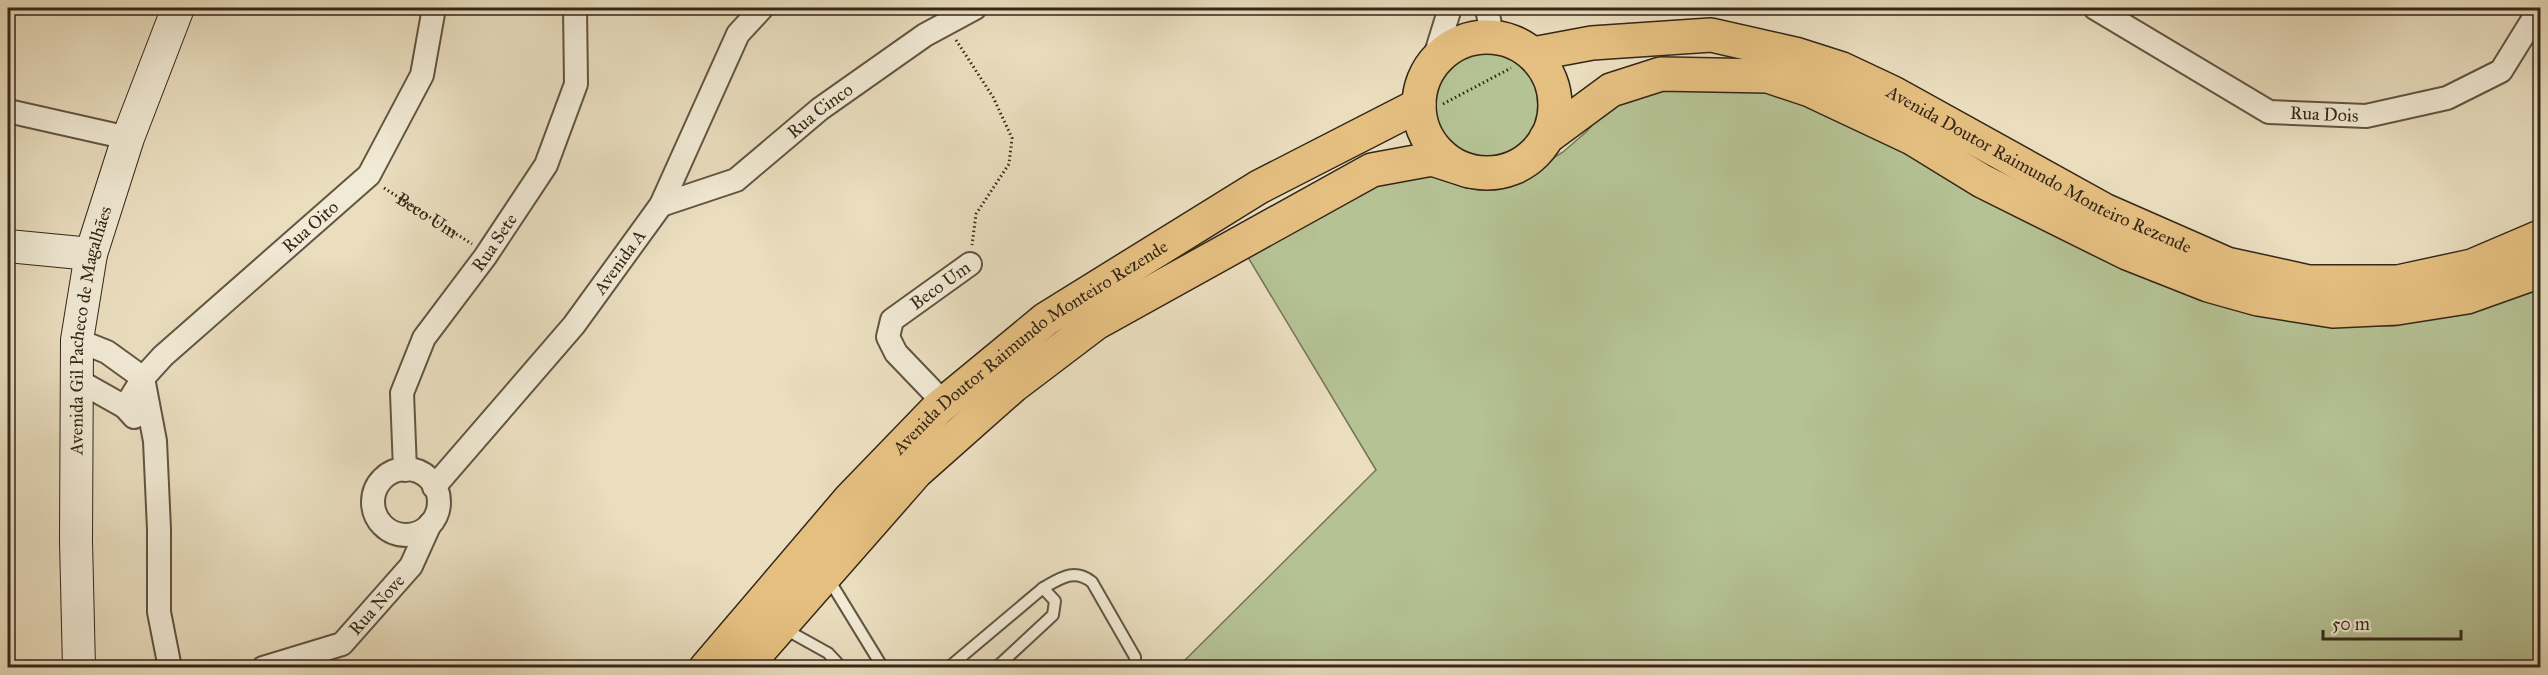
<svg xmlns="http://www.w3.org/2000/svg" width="2548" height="675" viewBox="0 0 2548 675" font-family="'IM FELL Great Primer',serif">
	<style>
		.green { fill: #b5c294; stroke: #747456; stroke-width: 1.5 }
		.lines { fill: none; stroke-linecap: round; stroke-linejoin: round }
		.lane-casing { stroke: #625542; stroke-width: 14 }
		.street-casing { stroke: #625542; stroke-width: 26 }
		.secondary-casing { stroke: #342718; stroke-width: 34 }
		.primary-casing { stroke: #342718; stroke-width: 36 }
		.path { stroke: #342718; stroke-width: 3; stroke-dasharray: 1.5 3; stroke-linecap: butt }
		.lane { stroke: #f1ead5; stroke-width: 10 }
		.street { stroke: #f1ead5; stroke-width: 22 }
		.secondary { stroke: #f1ead5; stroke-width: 32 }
		.primary { stroke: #e5bf80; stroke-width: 33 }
		.labels { text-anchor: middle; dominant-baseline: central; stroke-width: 4.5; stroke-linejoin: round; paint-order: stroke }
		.street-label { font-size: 18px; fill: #342718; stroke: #f1ead5 }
	</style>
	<rect width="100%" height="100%" fill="#eadebf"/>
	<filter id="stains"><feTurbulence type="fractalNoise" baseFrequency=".00333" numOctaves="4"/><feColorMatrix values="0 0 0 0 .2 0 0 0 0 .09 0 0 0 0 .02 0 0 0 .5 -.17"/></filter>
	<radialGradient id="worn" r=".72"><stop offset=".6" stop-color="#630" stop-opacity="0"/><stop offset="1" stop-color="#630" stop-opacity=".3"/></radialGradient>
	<g class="green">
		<circle cx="1489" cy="106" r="56"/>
		<path d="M1658,80L1756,81L2249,314L2340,325L2395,326L2540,287V667L1177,668L1376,470L1243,249L1386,172H1455L1493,182L1527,175L1563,152L1586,132L1620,95Z"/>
	</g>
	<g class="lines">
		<g class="lane-casing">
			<g id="lane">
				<path d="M828,578L883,668"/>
				<path d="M1043,588C1061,578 1074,568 1092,582L1135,657V668"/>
				<path d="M783,628L828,653L842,668"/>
				<path d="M948,668L1043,588L1055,601L1053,615L996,668"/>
			</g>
		</g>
		<g class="street-casing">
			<g id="street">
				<path d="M1487,8L1492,37"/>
				<path id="s2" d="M2095,8L2269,112L2366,116L2447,98L2501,71L2540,8"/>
				<path d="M1433,63L1450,8"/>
				<path d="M8,111L128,138"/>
				<path id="s3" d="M661,205L736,180L820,109L925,35L975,8"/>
				<path d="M77,340L107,352L143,378L155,441L159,529V612L170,668"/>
				<path d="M77,380L125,407L134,417"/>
				<path id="s4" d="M944,403L896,353L888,337L892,320L970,264"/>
				<path id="s5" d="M125,407L143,378L163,356L369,175L422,75L434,8"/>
				<circle cx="406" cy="502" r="33"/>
				<path id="s6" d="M405,470L402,393L424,338L485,257L546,165L576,84L575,8"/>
				<path id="s7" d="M434,487L574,325L661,205L738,34L762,8"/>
				<path id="s8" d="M263,668L342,644L411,566L430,524"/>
			</g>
		</g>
		<g class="secondary-casing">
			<g id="secondary">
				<path d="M8,246L91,254"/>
				<path id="s9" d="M79,668L76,541L77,340L91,254L128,138L178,8"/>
			</g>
		</g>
		<g class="primary-casing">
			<g id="primary">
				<circle cx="1487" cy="105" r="68"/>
				<path id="s10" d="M1533,54L1592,43L1711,35L1795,54L1842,69L1893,93L2104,210L2227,264L2309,282H2398L2472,266L2540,237"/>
				<path d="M1546,138L1611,90L1661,74L1768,76L1810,90L1912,138L1982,181L2127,253L2208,285L2258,299L2333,311L2397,308L2467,297L2540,271"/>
				<path id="s11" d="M706,668L850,499L937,409L1046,319L1259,187L1419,105"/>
				<path d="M744,668L916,472L1013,386L1096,323L1372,170L1432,159L1469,171"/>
			</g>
		</g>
		<g class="path">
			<path d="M956,40L993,97L1012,138L1009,164L976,214L972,245"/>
			<path d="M1443,104L1511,68"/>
			<path id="s1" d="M384,188L472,244"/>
		</g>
		<use href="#lane" class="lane"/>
		<use href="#street" class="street"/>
		<use href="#secondary" class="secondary"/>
		<use href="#primary" class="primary"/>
	</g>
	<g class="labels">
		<g class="street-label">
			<text stroke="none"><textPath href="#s3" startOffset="188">Rua Cinco</textPath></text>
			<text stroke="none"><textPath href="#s2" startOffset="258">Rua Dois</textPath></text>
			<text stroke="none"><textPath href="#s10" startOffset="536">Avenida Doutor Raimundo Monteiro Rezende</textPath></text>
			<text stroke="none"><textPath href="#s1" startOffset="51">Beco Um</textPath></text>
			<text stroke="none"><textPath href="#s5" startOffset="260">Rua Oito</textPath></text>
			<text stroke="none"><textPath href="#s6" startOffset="255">Rua Sete</textPath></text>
			<text stroke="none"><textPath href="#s7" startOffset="292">Avenida A</textPath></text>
			<text stroke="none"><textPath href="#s4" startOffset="164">Beco Um</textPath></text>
			<text stroke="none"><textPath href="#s9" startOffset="339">Avenida Gil Pacheco de Magalhães</textPath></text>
			<text stroke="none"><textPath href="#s11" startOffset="459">Avenida Doutor Raimundo Monteiro Rezende</textPath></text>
			<text stroke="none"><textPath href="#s8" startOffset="135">Rua Nove</textPath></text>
		</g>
	</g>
	<rect width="2548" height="675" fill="none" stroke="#eadebf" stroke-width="30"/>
	<rect x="9" y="9" width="2530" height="657" fill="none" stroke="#342718" stroke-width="3"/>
	<rect x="15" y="15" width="2518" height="645" fill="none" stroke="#342718" stroke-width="1.5"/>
	<path d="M2323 630v9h138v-9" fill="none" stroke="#342718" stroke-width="3"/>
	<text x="2332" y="630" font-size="18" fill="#342718" stroke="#f1ead5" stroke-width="4.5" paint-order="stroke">50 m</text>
	<rect width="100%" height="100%" filter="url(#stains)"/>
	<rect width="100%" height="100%" fill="url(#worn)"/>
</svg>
